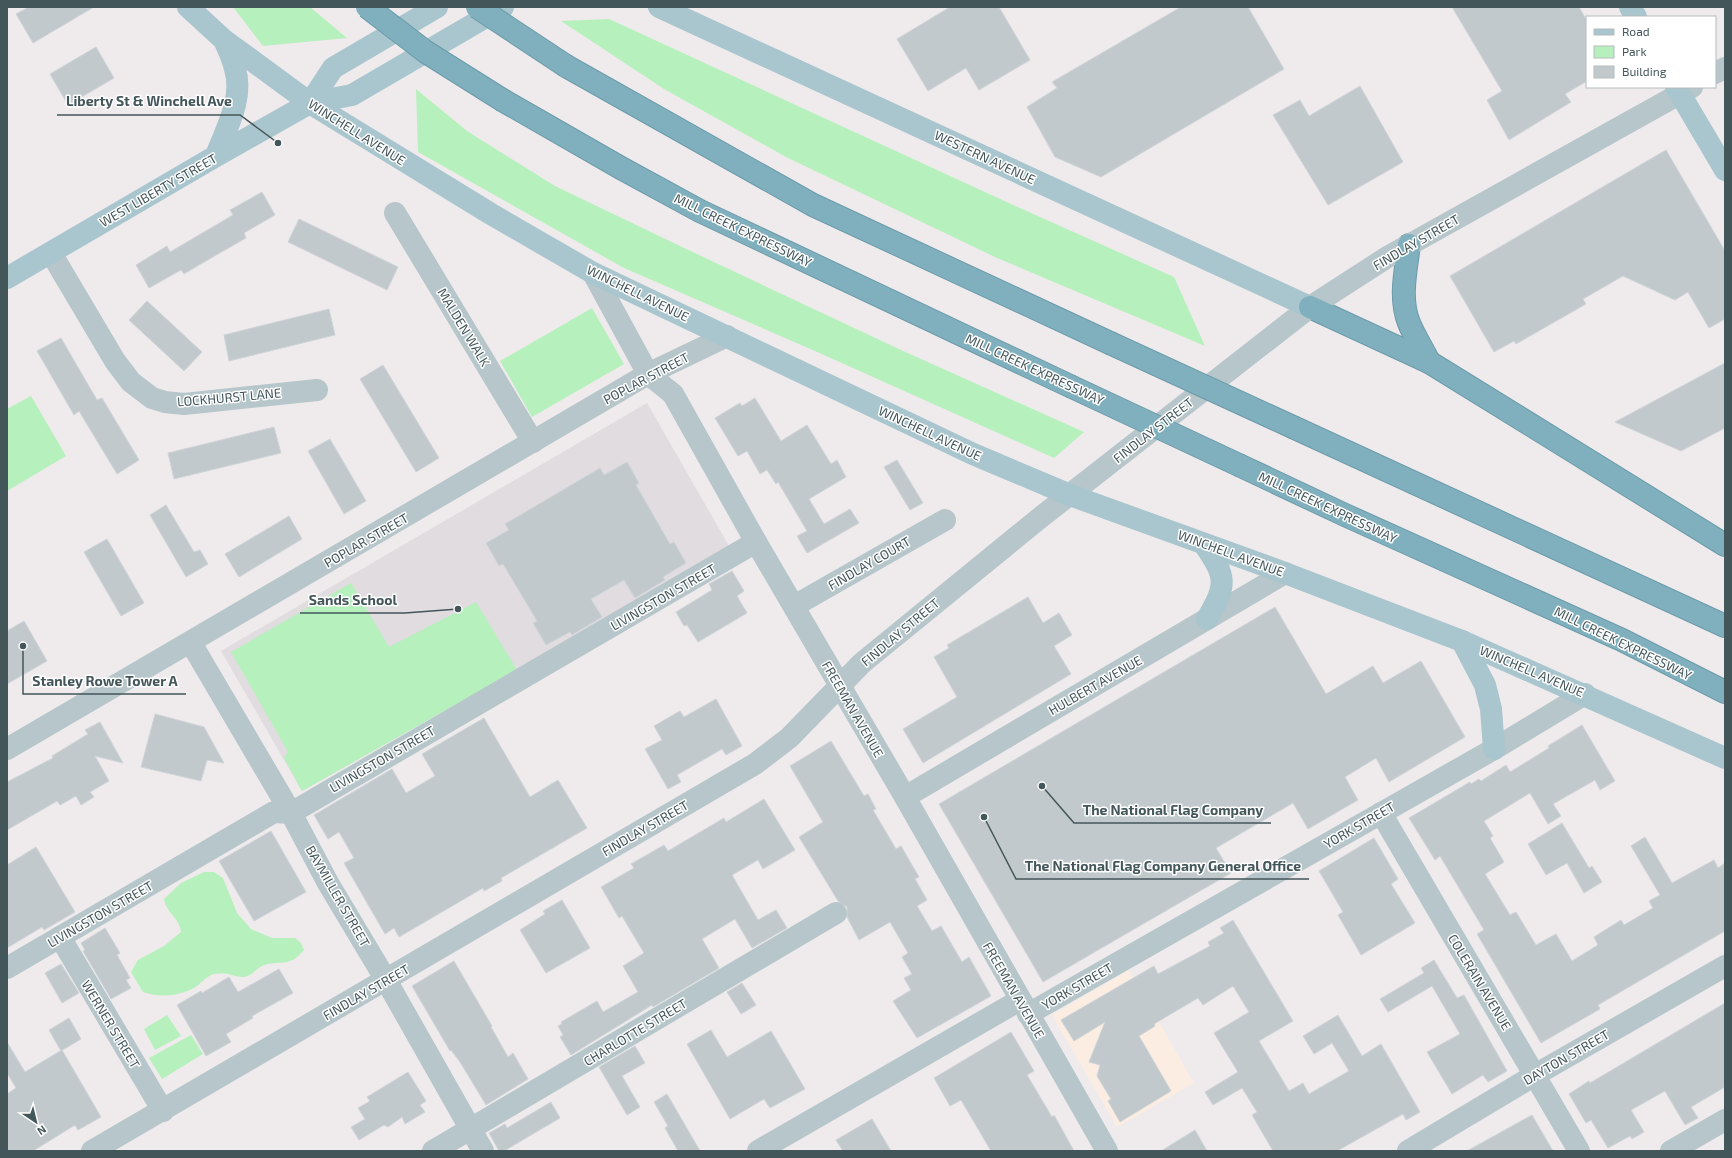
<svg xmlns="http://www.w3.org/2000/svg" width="1732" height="1158" viewBox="0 0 1732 1158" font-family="'Exo 2',sans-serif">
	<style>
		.commercial { fill: #fcede2 }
		.education { fill: #e0dcdf }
		.green { fill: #b6f0bc }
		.building { fill: #c2c9cc; stroke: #cfd4d8 }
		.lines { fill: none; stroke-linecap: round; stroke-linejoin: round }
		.highway-casing { stroke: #6b9baa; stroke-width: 24 }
		.minor { stroke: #b6c6ca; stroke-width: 22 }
		.major { stroke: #a9c5cd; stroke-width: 22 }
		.highway { stroke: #80b0be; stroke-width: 22 }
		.highway-bridge-casing { stroke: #6b9baa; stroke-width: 24; stroke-linecap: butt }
		.highway-bridge { stroke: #80b0be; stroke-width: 22 }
		.labels { text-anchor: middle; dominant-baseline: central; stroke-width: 3; stroke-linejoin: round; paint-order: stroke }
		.street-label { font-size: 13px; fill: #43565a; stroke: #fff }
		.leader { fill: none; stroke: #43565a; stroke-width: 1.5 }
		.callout-dot { fill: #43565a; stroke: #fff; stroke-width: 1.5 }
		.callout-label { font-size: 14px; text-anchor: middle; font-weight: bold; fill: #43565a; stroke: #fff; stroke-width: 3; stroke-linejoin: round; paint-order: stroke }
	</style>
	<rect width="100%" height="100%" fill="#efebec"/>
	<path class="commercial" d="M1129,970L1194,1083L1117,1127L1052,1015Z"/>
	<path class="education" d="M647,403L729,546L517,670L302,791L221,651Z"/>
	<g class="green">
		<path d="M233,7H310L347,38L263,46Z"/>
		<path d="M609,19L1011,204L1174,277L1205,346L995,257L786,157L664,89L561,21Z"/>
		<path d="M416,89L467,131L555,186L682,247L901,350L1084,432L1054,458L815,351L624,268L418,152Z"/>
		<path d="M592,308L624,364L532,417L500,361Z"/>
		<path d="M31,396L66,456L7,491V409Z"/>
		<path d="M351,583L389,647L476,602L517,670L302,791L284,758L288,752L231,652Z"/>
		<path d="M204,872H214L223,878L237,913L251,929L272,938H295L301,943L304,950C289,969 278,959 262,966C256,969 252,976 244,977C233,977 228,971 214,974C206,976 201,984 194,988C178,996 160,998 143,992L131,972L138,960L164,946L181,932C180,918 166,913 164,899L181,883Z"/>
		<path d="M167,1015L181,1036L155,1050L144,1029Z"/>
		<path d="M191,1035L203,1054L162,1079L149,1058Z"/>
	</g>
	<g class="building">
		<path d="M29,7H94L33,43L16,14Z"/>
		<path d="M950,7H999L1030,60L979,90L966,68L928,91L897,39Z"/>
		<path d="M1181,7H1248L1284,69L1101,177L1055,157L1027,107L1057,88L1052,82Z"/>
		<path d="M1452,7H1579L1587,21V81L1565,94L1571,102L1509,140L1487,100L1502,91Z"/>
		<path d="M96,47L114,78L68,105L50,74Z"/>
		<path d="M1360,86L1403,162L1328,205L1273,115L1300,100L1309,116Z"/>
		<path d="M1666,150L1725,251V319L1709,328L1688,292L1675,300L1623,276L1583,299L1586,304L1516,344L1514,341L1494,352L1450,276Z"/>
		<path d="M262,192L275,215L244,233L246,238L199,265L184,274L181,270L149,288L136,265L167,246L170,252L233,215L230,210Z"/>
		<path d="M299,219L398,267L387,290L288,242Z"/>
		<path d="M147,301L202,352L184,371L129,320Z"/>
		<path d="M329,309L335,335L229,361L224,335Z"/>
		<path d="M61,338L97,400L102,398L139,460L117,474L79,411L74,415L37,351Z"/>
		<path d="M1725,363V428L1681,451L1615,422Z"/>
		<path d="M383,365L439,458L416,472L360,379Z"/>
		<path d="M755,398L781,441L807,425L831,464L837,460L846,477L809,499L824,524L850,509L859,523L807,553L797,536L807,531L778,482L776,484L767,470L760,474L747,451L738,456L715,418L740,403L742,406Z"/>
		<path d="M274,427L281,453L174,479L168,453Z"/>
		<path d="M330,439L366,501L344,514L308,451Z"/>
		<path d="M897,460L923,503L910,510L884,467Z"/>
		<path d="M627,462L639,483L636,485L670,544L674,542L686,563L663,577L665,580L635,598L624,580L591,599L602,617L572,635L570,632L546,645L533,623L537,621L503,564L499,566L486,543L509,530L505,524L600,468L604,475Z"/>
		<path d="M166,505L194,552L200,550L208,564L186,577L150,515Z"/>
		<path d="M289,516L302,539L239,577L225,554Z"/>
		<path d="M107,539L144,603L121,616L84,552Z"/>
		<path d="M732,571L744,591L737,596L747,613L698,642L687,625L684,626L676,612L712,590L709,584Z"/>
		<path d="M1028,597L1043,623L1059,613L1072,635L1054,646L1071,674L923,763L903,729L957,697L934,657L949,648L947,645Z"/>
		<path d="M1275,607L1326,694L1373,666L1383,683L1421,661L1465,737L1389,782L1376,758L1345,777L1358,800L1308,829L1293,803L1216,848L1231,873L1043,982L939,804Z"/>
		<path d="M24,621L47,661L7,684V631Z"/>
		<path d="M716,699L742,746L726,755L722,749L677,775L681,782L668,789L645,749L662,740L654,726L680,711L684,717Z"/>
		<path d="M155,714L204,727L224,763L207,760L201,781L141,767Z"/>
		<path d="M484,718L530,797L558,780L587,828L501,878L502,881L484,891L483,888L399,937L394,928L385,934L344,863L354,858L339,832L328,839L314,815L392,769L406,793L435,776L422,754Z"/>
		<path d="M100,722L123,763L95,756L109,781L90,792L94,797L81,805L76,796L60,805L57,801L7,830V782L53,758L52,756L88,734L85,730Z"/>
		<path d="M1582,725L1615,781L1600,790L1595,780L1553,804L1561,816L1548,824L1530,793L1484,821L1493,836L1490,838L1504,862L1485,874L1510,915L1516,912L1536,945L1556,934L1572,961L1598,945L1594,937L1621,920L1624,925L1653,908L1649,901L1660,895L1631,846L1645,837L1672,883L1714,860L1718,868L1725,863V931L1598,1005L1600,1009L1541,1043L1477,934L1484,930L1440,856L1435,860L1409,818L1470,782L1471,784L1479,779L1481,781L1506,765L1510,772L1549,748L1548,746Z"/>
		<path d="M831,741L864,796L868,794L876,809L873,810L896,849L901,846L919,877L915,879L927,900L917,906L932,931L941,926L962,962L969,957L991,996L917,1038L893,1001L911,990L904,978L912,974L902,957L908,953L890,922L859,940L847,917V907L838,901L799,837L823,822L790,766Z"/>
		<path d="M764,799L795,850L763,869L758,860L732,875L758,920L776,910L787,928L752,948L735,919L702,939L719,968L653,1007L652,1005L571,1055L560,1037L563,1035L558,1026L562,1024L561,1022L597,1001L603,1012L638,992L623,966L644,953L622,916L619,918L601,887L634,868L631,864L664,845L668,851L724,818L726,822Z"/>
		<path d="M1562,823L1589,868L1592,866L1602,882L1584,893L1567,863L1546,875L1528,844Z"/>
		<path d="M271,831L306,892L254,921L219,861Z"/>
		<path d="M1374,838L1398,879L1391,884L1415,923L1361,955L1338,915L1343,912L1319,871Z"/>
		<path d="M36,847L75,912L44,930L42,927L7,948V865Z"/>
		<path d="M562,900L590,948L546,973L520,930L545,914L543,911Z"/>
		<path d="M1233,920L1293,1021L1259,1041L1289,1091L1303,1083L1309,1094L1349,1071L1332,1043L1314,1054L1303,1036L1338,1015L1362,1056L1381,1044L1420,1112L1406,1120L1403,1114L1337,1151H1273L1252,1115L1257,1112L1242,1088L1213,1105L1205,1092L1238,1072L1214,1033L1249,1012L1233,986L1203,1005L1198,998L1154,1024L1155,1026L1139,1036L1171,1091L1120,1122L1108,1101L1111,1099L1097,1076L1100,1065L1089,1062L1105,1022L1074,1041L1061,1020L1154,966L1158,974L1210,946L1208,942L1224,933L1220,928Z"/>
		<path d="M105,928L120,953L117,955L130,978L126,980L131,988L111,999L83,951L85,950L81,943Z"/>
		<path d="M1434,960L1457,998L1464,995L1507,1071L1488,1082L1483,1075L1452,1094L1427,1052L1460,1034L1432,986L1388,1012L1380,999L1424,973L1421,968Z"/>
		<path d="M454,961L492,1026L491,1027L508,1057L513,1053L528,1079L486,1105L460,1062L451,1050L450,1051L412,986Z"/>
		<path d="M61,964L79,993L62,1003L45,973Z"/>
		<path d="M279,969L293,993L252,1016L253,1018L226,1034L231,1042L206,1056L177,1005L201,991L202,993L229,977L238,992Z"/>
		<path d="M742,983L756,1005L741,1014L727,992Z"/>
		<path d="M1725,1003V1087L1691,1107L1698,1118L1685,1125L1665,1091L1631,1110L1644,1132L1632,1139L1630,1136L1608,1148L1591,1120L1586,1123L1569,1094L1589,1081L1590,1083Z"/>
		<path d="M69,1018L81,1039L61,1051L49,1030Z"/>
		<path d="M711,1030L727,1057L771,1031L805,1089L770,1108L764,1099L730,1119L687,1044Z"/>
		<path d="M1011,1032L1034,1071L1027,1075L1052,1117L1054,1115L1074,1151H991L961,1100L950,1106L934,1078Z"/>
		<path d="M7,1042L25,1072L62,1050L101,1117L78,1130L75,1125L33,1151H7V1094L16,1088L7,1073Z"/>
		<path d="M635,1046L645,1063L622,1076L640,1107L627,1115L599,1067Z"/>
		<path d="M408,1072L426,1101L420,1105L425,1112L405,1124L402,1117L388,1127L384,1125L359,1140L351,1127L365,1119L358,1108L370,1101L367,1097Z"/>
		<path d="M667,1094L700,1151H678L665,1128L668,1126L654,1102Z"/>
		<path d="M551,1102L560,1118L504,1151H499L489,1133L505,1124L507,1128Z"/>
		<path d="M1532,1115L1553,1151H1467L1512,1126Z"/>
		<path d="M872,1119L891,1151H843L836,1140Z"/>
		<path d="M1195,1130L1207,1151H1161Z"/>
	</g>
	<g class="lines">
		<g class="highway-casing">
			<g id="highway">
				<path d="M566,66L813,205L1110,343"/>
				<path d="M504,101L621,168L700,211L1070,386"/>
				<path d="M1409,245C1406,270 1399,298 1409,323C1414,336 1423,349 1429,362"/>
				<path d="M1310,307L1429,362L1725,545"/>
				<path d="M1295,428L1725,626"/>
				<path d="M1241,466L1345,515L1622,640L1725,692"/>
			</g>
		</g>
		<g class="minor">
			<path d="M1715,73L1725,68"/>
			<path d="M395,213L533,442"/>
			<path d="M51,253L115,361L131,382L152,398L165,402L184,404L317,390"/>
			<path d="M593,273L648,374L673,394L756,542L905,797L1107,1151"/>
			<path d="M794,606L945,520"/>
			<path d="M191,643L291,813L328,883L386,980L483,1151"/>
			<path d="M7,749L648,374L727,336"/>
			<path d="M905,797L1285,573"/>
			<path d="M1381,813L1579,1151"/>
			<path d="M60,937L163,1111"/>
			<path d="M7,968L274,812L291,813L756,542"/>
			<path d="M1028,1014L1494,749L1585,694"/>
			<path d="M92,1151L755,764L789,738L862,663L1041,517L1310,307L1389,256L1692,87"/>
			<path d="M433,1151L836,913"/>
			<path d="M758,1151L1020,1000"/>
			<path d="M1408,1151L1535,1075L1725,966"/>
			<path d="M1671,1151L1725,1120"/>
		</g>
		<g class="major">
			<path d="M188,7L224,40L310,103L491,214L593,273L973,454L1070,495L1285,573L1462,641L1725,758"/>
			<path d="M659,7L1310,307"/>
			<path d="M1630,7L1636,17"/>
			<path d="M1676,87L1725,170"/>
			<path d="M310,103L333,68L437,7"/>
			<path d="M216,156C226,129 244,98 235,69C233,59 228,49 224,40"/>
			<path d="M7,278L216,156L310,103L352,95L503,7"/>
			<path d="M1204,544C1226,577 1228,583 1207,619"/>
			<path d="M1462,641L1485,685L1491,709L1494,749"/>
		</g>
		<use href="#highway" class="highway"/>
		<g class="highway-bridge-casing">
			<g id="highway-bridge">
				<path d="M367,7L426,52L504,101"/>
				<path d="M477,7L566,66"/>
				<path d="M1110,343L1295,428"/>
				<path d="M1070,386L1241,466"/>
			</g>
		</g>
		<use href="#highway-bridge" class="highway-bridge"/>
	</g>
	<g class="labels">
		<g class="street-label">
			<text transform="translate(357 132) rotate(32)">WINCHELL AVENUE</text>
			<text transform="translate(985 157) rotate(25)">WESTERN AVENUE</text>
			<text transform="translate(158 190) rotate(-30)">WEST LIBERTY STREET</text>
			<text transform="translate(743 230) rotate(26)">MILL CREEK EXPRESSWAY</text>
			<text transform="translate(1416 242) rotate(-30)">FINDLAY STREET</text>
			<text transform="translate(638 293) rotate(26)">WINCHELL AVENUE</text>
			<text transform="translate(464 327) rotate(59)">MALDEN WALK</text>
			<text transform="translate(1035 369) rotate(25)">MILL CREEK EXPRESSWAY</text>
			<text transform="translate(646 378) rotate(-28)">POPLAR STREET</text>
			<text transform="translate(229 397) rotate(-5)">LOCKHURST LANE</text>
			<text transform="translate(1153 430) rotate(-38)">FINDLAY STREET</text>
			<text transform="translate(930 433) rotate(25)">WINCHELL AVENUE</text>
			<text transform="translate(1328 507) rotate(25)">MILL CREEK EXPRESSWAY</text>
			<text transform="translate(366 540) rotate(-30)">POPLAR STREET</text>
			<text transform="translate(1231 553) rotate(20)">WINCHELL AVENUE</text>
			<text transform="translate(869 563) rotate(-30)">FINDLAY COURT</text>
			<text transform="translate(663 597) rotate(-30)">LIVINGSTON STREET</text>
			<text transform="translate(900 632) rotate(-40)">FINDLAY STREET</text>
			<text transform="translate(1623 643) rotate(26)">MILL CREEK EXPRESSWAY</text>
			<text transform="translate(1532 671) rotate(23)">WINCHELL AVENUE</text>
			<text transform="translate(1095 685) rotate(-30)">HULBERT AVENUE</text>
			<text transform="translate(853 709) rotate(60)">FREEMAN AVENUE</text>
			<text transform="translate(382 759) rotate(-30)">LIVINGSTON STREET</text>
			<text transform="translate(1359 825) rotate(-30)">YORK STREET</text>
			<text transform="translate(645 828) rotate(-30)">FINDLAY STREET</text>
			<text transform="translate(338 896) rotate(60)">BAYMILLER STREET</text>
			<text transform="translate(100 914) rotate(-30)">LIVINGSTON STREET</text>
			<text transform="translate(1480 982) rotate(59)">COLERAIN AVENUE</text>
			<text transform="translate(1077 986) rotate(-30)">YORK STREET</text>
			<text transform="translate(1014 990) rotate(60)">FREEMAN AVENUE</text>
			<text transform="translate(366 992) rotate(-30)">FINDLAY STREET</text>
			<text transform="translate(111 1024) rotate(59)">WERNER STREET</text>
			<text transform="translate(635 1032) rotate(-31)">CHARLOTTE STREET</text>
			<text transform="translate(1566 1057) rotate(-30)">DAYTON STREET</text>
		</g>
	</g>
	<path class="leader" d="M278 143L240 115H57M458 609L405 613H300M23 646L23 694H186M1042 786L1074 823H1271M984 817L1016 879H1309"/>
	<g class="callout-dot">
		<circle cx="278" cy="143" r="4"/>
		<circle cx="458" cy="609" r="4"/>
		<circle cx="23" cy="646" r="4"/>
		<circle cx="1042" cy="786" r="4"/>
		<circle cx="984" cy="817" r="4"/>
	</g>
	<g class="callout-label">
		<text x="149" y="106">Liberty St &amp; Winchell Ave</text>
		<text x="353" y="605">Sands School</text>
		<text x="105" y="686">Stanley Rowe Tower A</text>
		<text x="1173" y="815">The National Flag Company</text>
		<text x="1163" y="871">The National Flag Company General Office</text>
	</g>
	<rect width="1732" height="1158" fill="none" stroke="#43565a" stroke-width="16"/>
	<rect x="1586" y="16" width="130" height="72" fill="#ffffff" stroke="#b4bbbd"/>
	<rect x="1594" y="29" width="20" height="6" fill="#a9c5cd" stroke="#b4bbbd"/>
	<text x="1622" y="36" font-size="12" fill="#43565a">Road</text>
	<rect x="1594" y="46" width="20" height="12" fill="#b6f0bc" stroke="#b4bbbd"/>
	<text x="1622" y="56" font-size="12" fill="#43565a">Park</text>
	<rect x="1594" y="66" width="20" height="12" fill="#c2c9cc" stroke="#b4bbbd"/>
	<text x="1622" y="76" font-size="12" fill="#43565a">Building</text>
	<g transform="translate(36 1122) rotate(145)" stroke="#ffffff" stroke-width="3" paint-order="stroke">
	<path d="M0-3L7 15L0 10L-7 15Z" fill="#43565a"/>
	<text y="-6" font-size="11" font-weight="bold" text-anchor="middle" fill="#43565a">N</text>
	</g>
</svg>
